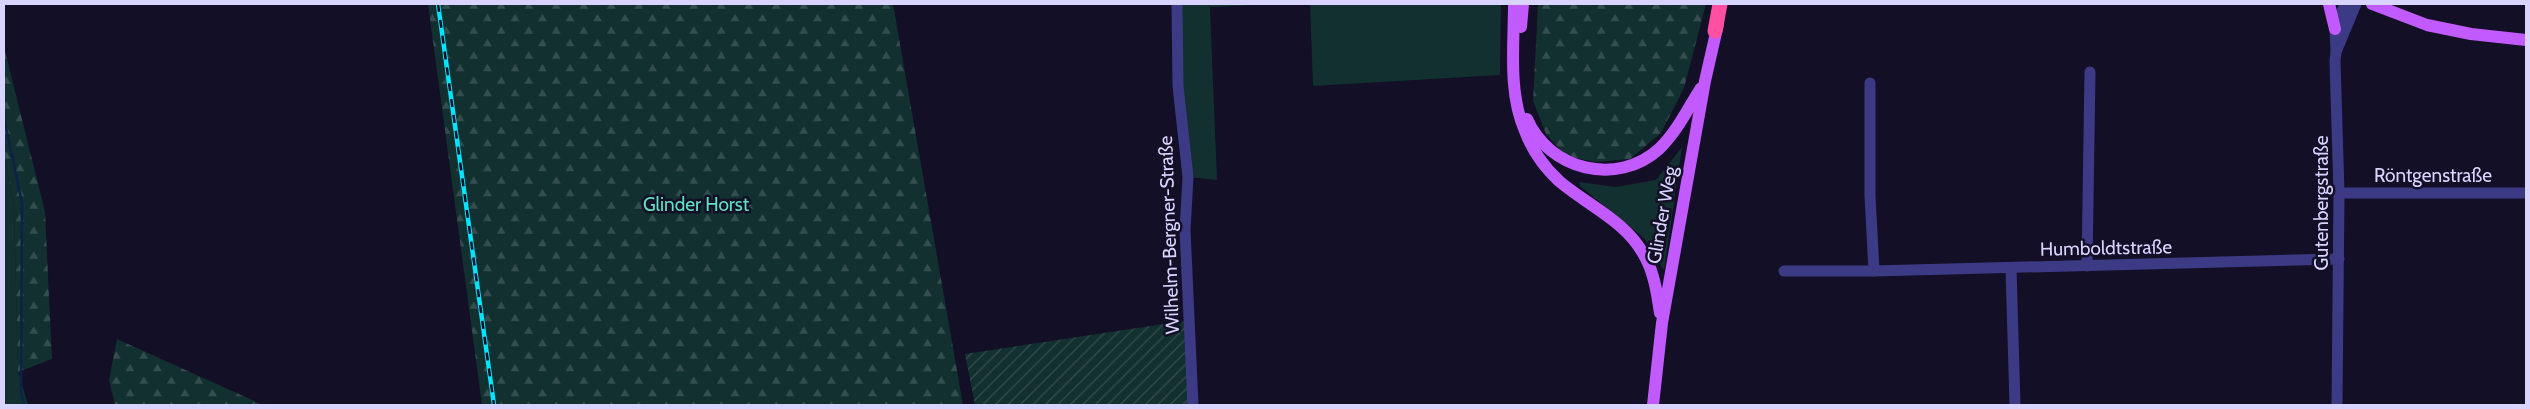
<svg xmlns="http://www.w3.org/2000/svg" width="2530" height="409" viewBox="0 0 2530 409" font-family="Cabin,sans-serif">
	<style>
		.green { fill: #12302f }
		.forest { fill: url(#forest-firs) }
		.garden { fill: url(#garden-furrows) }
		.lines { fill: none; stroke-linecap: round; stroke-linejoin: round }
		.stream { stroke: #0c2248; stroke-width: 2.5 }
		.minor { stroke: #3d3a85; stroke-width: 11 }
		.major { stroke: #c25bff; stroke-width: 12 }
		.highway { stroke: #ff4fa3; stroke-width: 15 }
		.rail-casing { stroke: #00e5ff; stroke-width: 4.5 }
		.rail { stroke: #130f26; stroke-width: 2.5; stroke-dasharray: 8; stroke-linecap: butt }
		.labels { text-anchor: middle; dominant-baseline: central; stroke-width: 5; stroke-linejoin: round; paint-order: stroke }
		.street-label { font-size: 19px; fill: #d9d4ff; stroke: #130f26 }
		.park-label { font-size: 19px; fill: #5fe0c0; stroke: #130f26 }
	</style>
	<defs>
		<pattern id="forest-firs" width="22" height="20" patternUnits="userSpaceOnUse" patternTransform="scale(1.25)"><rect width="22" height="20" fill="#12302f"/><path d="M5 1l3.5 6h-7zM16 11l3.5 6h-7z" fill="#344d4e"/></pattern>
		<pattern id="garden-furrows" width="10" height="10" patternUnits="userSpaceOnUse" patternTransform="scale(1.25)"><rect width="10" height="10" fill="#12302f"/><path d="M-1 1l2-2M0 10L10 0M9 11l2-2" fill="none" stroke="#344d4e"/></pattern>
	</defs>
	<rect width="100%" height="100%" fill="#130f26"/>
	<g class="green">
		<path d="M1178,4H1278L1210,7L1217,180L1188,177Z"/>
		<path d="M1310,4H1501L1500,75L1313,86Z"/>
		<path d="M1682,147L1664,270L1644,238L1580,186L1579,182L1615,187L1656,180Z"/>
		<path d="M4,155L14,207L18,371L28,405H4Z"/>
	</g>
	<g class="forest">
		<path d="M428,4H893L963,405H482Z"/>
		<path d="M1538,4H1706L1684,88L1661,133L1630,159L1596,162L1566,156L1546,134L1533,101Z"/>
		<path d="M4,47L45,212L52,359L18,372L14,207L4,155Z"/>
		<path d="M117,339L263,405H115L109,380Z"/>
	</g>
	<path class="garden" d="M1190,320L1193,405H975L965,354Z"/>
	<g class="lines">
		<path class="stream" d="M4,118L22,203L21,393L24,405"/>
		<g class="minor">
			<path d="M1177,4L1178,86L1188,177L1185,230L1193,405"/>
			<path d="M2336,51L2335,29L2345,4"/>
			<path d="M1870,83V196L1874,271"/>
			<path d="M2339,193H2526"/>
			<path d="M2087,266L2090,72"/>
			<path d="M2011,268L2015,405"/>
			<path d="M1784,271H1874L2339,259"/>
			<path d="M2337,405L2339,193L2335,61L2336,52L2356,4"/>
		</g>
		<g class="major">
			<path d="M1514,4C1514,45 1508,93 1525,131C1532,150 1544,167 1559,181C1587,205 1626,221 1644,255C1654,272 1657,293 1660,313"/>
			<path d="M2329,4L2335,29"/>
			<path d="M2372,4L2427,25L2471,34L2526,40"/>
			<path d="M1521,27L1523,4"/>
			<path d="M1527,119C1549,170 1617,187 1659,149C1677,132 1688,108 1701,88"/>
			<path d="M1653,405L1662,323L1705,81L1718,24"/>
		</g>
		<path class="highway" d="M1715,31L1720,4"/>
		<g class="rail-casing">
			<path id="rail" d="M438,4L494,405"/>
		</g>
		<use href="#rail" class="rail"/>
	</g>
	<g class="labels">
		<g class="street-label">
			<text x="2433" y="175">Röntgenstraße</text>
			<text transform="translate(2321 203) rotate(-90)">Gutenbergstraße</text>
			<text transform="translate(1662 215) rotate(-80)">Glinder Weg</text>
			<text transform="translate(1169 235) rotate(-92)">Wilhelm-Bergner-Straße</text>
			<text transform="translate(2106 248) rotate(-1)">Humboldtstraße</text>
		</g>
		<g class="park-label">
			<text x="696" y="204">Glinder Horst</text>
		</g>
	</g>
	<rect width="2530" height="409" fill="none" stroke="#d9d4ff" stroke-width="10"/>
</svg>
